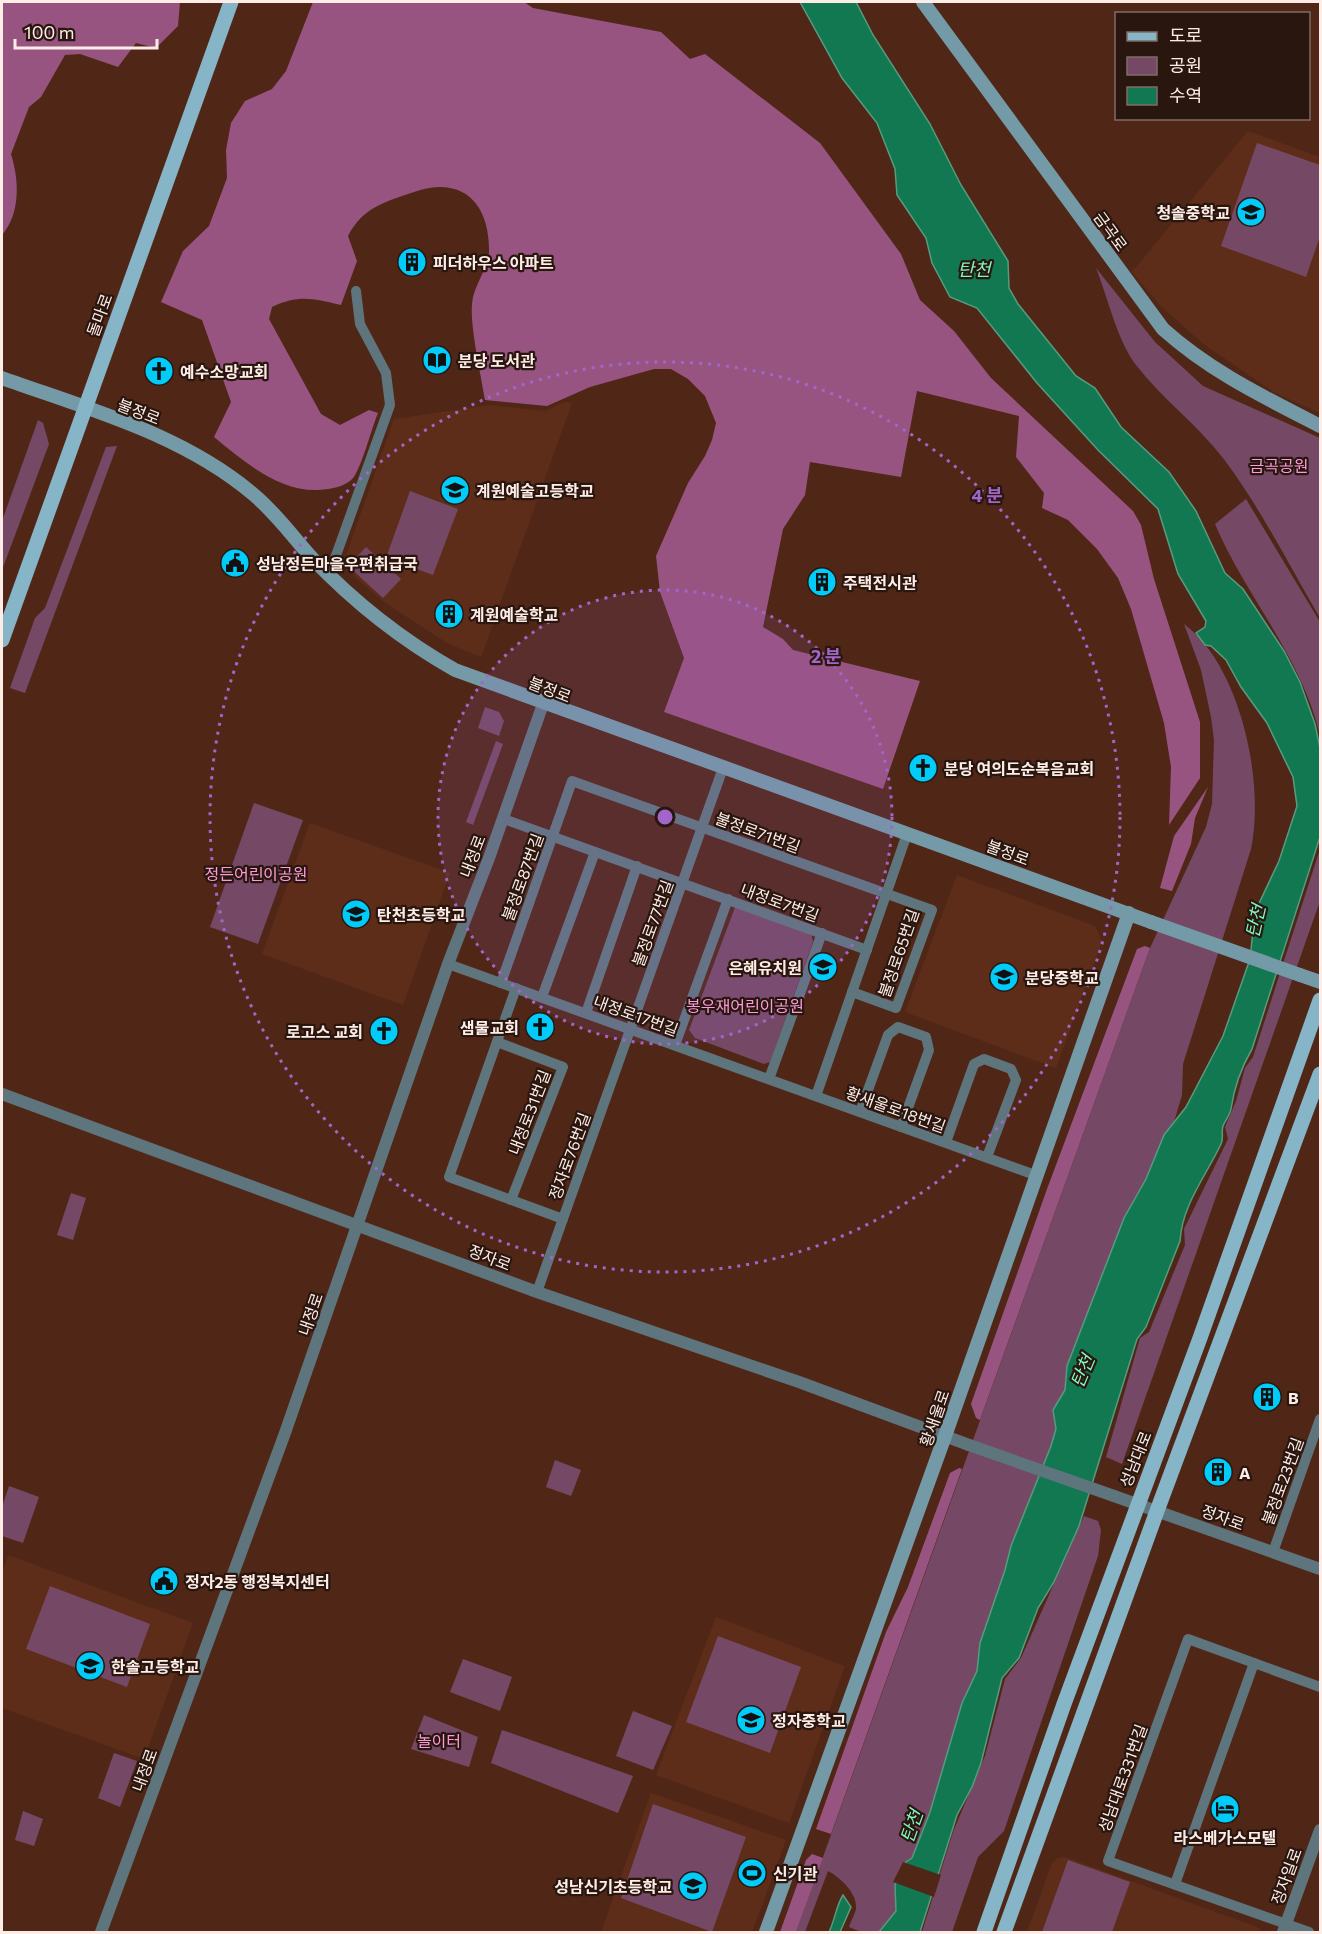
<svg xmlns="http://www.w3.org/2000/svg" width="1322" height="1934" viewBox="0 0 1322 1934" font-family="Commissioner,'Noto Sans KR',sans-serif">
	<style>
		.built { fill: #5d2d19 }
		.green { fill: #754965 }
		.forest { fill: #985480 }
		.water { fill: #117852; stroke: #589b7f; stroke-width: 1.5 }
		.pier { fill: #502717 }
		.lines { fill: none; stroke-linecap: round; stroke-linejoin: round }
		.minor { stroke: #5e757d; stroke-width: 10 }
		.tertiary { stroke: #5e757d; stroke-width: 12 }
		.secondary { stroke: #7499a7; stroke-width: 14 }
		.primary { stroke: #85b5c6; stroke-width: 15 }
		.tertiary-bridge { stroke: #5e757d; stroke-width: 12 }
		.secondary-bridge { stroke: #7499a7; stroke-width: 14 }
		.ring { fill: none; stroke: #a266cb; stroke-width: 3; stroke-dasharray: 3 6 }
		.labels { text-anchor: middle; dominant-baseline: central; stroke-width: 4.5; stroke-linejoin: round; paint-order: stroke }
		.poi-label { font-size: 16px; font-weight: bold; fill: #feede7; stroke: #29160f; text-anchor: start }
		.street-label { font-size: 16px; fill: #feede7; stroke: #29160f }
		.park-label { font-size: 16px; fill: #fc9bd9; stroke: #29160f }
		.water-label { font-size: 18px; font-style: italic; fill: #7ef8c0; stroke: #29160f }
		.centre { fill: #a266cb; stroke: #29160f; stroke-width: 3 }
		.ring-label { font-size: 18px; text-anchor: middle; font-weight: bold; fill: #a266cb; stroke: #29160f; stroke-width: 4.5; stroke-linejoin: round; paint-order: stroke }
	</style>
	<rect width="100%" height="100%" fill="#502717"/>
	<g class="built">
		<path d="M1248,131L1320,157V413L1275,393L1202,343L1160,305L1132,272Z"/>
		<path d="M564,402L572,403L481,657L447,643L384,602L348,571L344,561L394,419L490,405L545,411Z"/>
		<path d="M310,823L450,873L403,1005L262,954Z"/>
		<path d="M957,875L1095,926L1102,941L1056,1068L905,1012Z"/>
		<path d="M8,1555L193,1623L144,1759L2,1708V1574Z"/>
		<path d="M716,1617L845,1666L789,1823L656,1775Z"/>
		<path d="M651,1793L786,1840L752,1932H601Z"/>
		<path d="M1065,1857L1257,1927L1263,1932H1027L1052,1863L1057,1858Z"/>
	</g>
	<g class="green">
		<path d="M1257,143L1320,165V236L1306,277L1221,246Z"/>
		<path d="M1096,268L1155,342L1203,386L1320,438V618C1289,565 1260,507 1223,458C1197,424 1162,399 1136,365C1117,340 1108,298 1096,268Z"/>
		<path d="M38,420L43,423L49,444L2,570V521Z"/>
		<path d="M117,446L25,693L10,688L35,618L45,608L106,447Z"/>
		<path d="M410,491L458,509L433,575L386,558Z"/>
		<path d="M1246,499L1320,622V736C1302,657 1246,597 1215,524Z"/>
		<path d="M366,547L401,579L383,598L348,566Z"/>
		<path d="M1184,624C1241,666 1265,783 1251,849L1183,1064L1182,1095L1174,1122L1164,1135L1146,1179L1124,1218L1067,1366L1065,1390L1053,1410L1056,1429L1051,1446L1011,1546L1005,1570L980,1643L977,1671L962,1703L930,1812L912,1858L906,1862L896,1911L879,1932H861L849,1927C851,1921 855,1914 856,1909C858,1894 840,1877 828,1871L805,1932H796L1150,948L1206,827L1212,804L1214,740L1211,717L1201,670Z"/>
		<path d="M485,707L499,712L504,721L499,736L478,728Z"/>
		<path d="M496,741L503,744L473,825L466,822Z"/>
		<path d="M254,803L303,820L258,944L210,927Z"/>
		<path d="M1320,849V901L1122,1464L1106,1457L1140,1338L1149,1332L1185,1245L1184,1229L1228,1139L1225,1127L1236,1101L1245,1068L1253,1057Z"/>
		<path d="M737,902L811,934L813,942L770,1062L764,1064L695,1038L689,1030Z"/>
		<path d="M71,1193L86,1198L73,1240L57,1235Z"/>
		<path d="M555,1460L581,1470L571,1496L546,1487Z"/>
		<path d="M9,1486L39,1497L23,1543L2,1536V1507Z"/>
		<path d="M1084,1516L1098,1521L1101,1530L1098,1556L1004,1831L978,1857L952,1932H922L953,1832L985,1756L1005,1679L1021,1658Z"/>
		<path d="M50,1586L150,1624L127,1687L26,1649Z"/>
		<path d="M718,1636L801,1667L770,1753L686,1722Z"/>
		<path d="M463,1659L512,1677L500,1711L450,1692Z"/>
		<path d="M633,1711L672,1726L653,1770L616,1756Z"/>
		<path d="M424,1715L478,1737L469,1767L411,1749Z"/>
		<path d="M502,1730L633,1776L618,1813L491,1763Z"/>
		<path d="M114,1753L137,1761L120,1807L98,1798Z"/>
		<path d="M653,1804L746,1837L712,1932L621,1898Z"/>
		<path d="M23,1811L43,1819L34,1846L15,1840Z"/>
		<path d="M1068,1860L1130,1882L1112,1932H1042Z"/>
	</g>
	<g class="forest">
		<path d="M2,2H180L178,26L156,48L136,43L118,67L80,54L65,55L41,97L29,107L11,154C19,180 21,213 2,235Z"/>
		<path d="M313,2H524L533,8L661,32L690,59L705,54L820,143L901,254L920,300L954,331L991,378L1133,511L1141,525L1154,579L1200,722V778L1169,825L1171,767L1164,723L1131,609L1118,578L1097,549L1068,520L1042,508L1044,493L1016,457L1019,416L917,391L901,477L810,462L805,495L783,529L763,627L783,639L793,650L920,681L883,789L664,712L684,658L660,592L656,556L688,483L705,456L712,440L716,423L705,396L688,379L671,369H654L590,387L547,406L485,400C481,375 470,327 472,304C473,286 488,269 489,252C490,203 462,175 414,192C385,202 363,207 348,236L357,261L341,305C313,299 300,294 272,307L269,319L321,414L340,425L369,410L378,413C372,427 361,469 353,478C347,485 336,488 328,489C283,496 246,463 214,437L231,402L202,320L161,302L183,251L209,226L227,178L226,150L231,123L245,101L272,89L286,71Z"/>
		<path d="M1208,787L1195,818L1191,844L1172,891L1160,888L1174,836Z"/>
		<path d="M1145,946L1150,948L980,1420L976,1418L971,1404L1047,1189L1137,949Z"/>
		<path d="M959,1468L962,1469L831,1834L816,1829L886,1632L908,1587L950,1473Z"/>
		<path d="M812,1854L823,1858L796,1932H780L806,1860Z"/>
	</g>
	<g class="water">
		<path d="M800,2H856L873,35L930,124L961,185L1008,261L1009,288L1018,304L1076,376L1095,388L1121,427L1169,472L1196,511L1225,573L1243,589L1284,651L1300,682L1315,724L1320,748V837L1252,1049C1241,1068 1234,1088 1231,1109C1230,1115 1225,1121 1223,1126C1221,1132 1224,1138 1221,1144C1206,1176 1182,1205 1180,1241L1146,1327L1137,1339L1079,1526L1054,1582L1038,1608L1019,1658L1002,1678L981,1763L972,1787L957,1815L920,1932H879L896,1911L895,1885L906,1862L912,1858L930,1812L962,1703L977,1671L980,1643L1005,1570L1011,1546L1051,1446L1056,1429L1053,1410L1065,1390L1067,1366L1124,1218L1146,1179L1164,1135L1186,1107L1223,1036L1250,959L1255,912L1279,861L1297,806L1293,777L1267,723L1241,687L1226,660L1211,646L1205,645L1196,633L1205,627L1206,621L1178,574L1158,509L1098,450L1037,383L977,308L950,297L932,263L926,238L897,195L895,169L877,123L842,78Z"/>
		<path d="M843,1895L851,1907L840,1932H829C835,1920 836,1906 843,1895Z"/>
	</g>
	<path class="pier" d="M903,1862L941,1875L934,1897L893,1882Z"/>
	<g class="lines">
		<g class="minor">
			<path d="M329,575L390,405L386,373L360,324L356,291"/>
			<path d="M504,819L867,950"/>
			<path d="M448,964L1035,1175"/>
			<path d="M501,983L572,781L932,910L896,1008L852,992"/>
			<path d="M516,988L449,1177L563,1219"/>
			<path d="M542,997L595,852"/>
			<path d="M586,1013L637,866"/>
			<path d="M497,1042L563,1067L511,1200"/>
			<path d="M675,1045L728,899"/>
			<path d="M769,1079L822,933"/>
			<path d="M816,1096L907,834"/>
			<path d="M860,1112L888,1035L898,1027L926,1037L929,1050L901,1127"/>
			<path d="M946,1142L974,1064L984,1059L1011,1069L1016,1080L987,1157"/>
			<path d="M537,1292L723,768"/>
			<path d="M1273,1552L1320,1419"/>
			<path d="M1175,1884L1254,1663"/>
			<path d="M1309,1932L1108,1861L1188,1639L1320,1687"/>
		</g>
		<g class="tertiary">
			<path d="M2,1094L537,1292L799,1382L969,1445"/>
			<path d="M1114,1496L1320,1569"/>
			<path d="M101,1932L285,1433L448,964L489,858L543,704"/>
			<path d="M1283,1932L1320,1830"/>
		</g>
		<g class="secondary">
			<path d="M923,2L1163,329C1211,372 1264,397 1320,426"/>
			<path d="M2,378C88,409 182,434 253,494C275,512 293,537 312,558C354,602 402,640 455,670L1151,922"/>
			<path d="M1300,975L1320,982"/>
			<path d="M766,1932L945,1436L1129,913"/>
		</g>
		<g class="primary">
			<path d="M2,640L231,2"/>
			<path d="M984,1932L1064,1704L1200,1338L1320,1000"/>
			<path d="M1004,1932L1157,1511L1320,1074"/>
		</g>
		<path class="tertiary-bridge" d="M969,1445L1114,1496"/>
		<path class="secondary-bridge" d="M1151,922L1300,975"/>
	</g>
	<circle cx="665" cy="817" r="227" fill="#a266cb" fill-opacity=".12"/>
	<g class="ring">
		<circle cx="665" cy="817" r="227"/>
		<circle cx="665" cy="817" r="455"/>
	</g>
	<defs>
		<g id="school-disc" transform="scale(1.5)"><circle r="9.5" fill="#00cbf9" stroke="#29160f"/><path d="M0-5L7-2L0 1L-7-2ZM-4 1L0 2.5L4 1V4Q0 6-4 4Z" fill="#111"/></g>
		<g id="building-disc" transform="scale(1.5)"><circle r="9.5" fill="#00cbf9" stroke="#29160f"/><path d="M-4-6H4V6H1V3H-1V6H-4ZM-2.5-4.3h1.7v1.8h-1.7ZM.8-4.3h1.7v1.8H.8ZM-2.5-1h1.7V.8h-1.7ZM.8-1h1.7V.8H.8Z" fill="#111"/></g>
		<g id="library-disc" transform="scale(1.5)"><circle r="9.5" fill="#00cbf9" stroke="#29160f"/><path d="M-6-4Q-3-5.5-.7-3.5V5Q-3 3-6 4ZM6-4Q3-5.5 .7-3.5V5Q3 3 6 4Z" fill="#111"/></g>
		<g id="church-disc" transform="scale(1.5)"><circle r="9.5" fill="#00cbf9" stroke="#29160f"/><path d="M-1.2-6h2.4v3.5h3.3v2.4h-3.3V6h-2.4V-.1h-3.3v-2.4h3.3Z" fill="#111"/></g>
		<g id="civic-disc" transform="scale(1.5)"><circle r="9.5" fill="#00cbf9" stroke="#29160f"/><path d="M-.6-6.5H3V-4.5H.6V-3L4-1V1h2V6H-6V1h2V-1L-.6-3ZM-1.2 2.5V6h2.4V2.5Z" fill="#111"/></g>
		<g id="hotel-disc" transform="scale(1.5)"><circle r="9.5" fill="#00cbf9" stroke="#29160f"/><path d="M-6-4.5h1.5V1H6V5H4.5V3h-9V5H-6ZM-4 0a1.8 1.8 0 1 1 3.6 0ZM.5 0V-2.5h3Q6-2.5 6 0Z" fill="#111"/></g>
		<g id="stadium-disc" transform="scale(1.5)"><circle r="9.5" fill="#00cbf9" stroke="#29160f"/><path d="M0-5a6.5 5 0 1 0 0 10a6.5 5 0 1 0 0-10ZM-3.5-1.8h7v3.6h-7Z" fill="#111"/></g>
	</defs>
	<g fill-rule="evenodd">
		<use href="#school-disc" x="1251" y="212"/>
		<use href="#building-disc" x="412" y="262"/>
		<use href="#library-disc" x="437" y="360"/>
		<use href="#church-disc" x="159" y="371"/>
		<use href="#school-disc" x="455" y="490"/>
		<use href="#civic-disc" x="235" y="563"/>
		<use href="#building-disc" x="822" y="582"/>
		<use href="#building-disc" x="449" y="614"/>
		<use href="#church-disc" x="923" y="768"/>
		<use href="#school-disc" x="356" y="914"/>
		<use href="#school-disc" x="823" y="967"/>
		<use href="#school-disc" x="1004" y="977"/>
		<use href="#church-disc" x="540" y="1027"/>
		<use href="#church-disc" x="384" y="1031"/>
		<use href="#building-disc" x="1267" y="1397"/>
		<use href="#building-disc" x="1218" y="1472"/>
		<use href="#civic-disc" x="164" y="1581"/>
		<use href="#school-disc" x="90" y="1666"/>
		<use href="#school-disc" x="751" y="1720"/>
		<use href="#hotel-disc" x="1225" y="1809"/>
		<use href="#stadium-disc" x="752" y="1873"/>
		<use href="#school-disc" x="693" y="1886"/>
	</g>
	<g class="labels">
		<g class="poi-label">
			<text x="1230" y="212" text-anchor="end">청솔중학교</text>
			<text x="433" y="262">피더하우스 아파트</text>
			<text x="458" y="360">분당 도서관</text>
			<text x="180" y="371">예수소망교회</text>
			<text x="476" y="490">계원예술고등학교</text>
			<text x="256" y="563">성남정든마을우편취급국</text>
			<text x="843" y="582">주택전시관</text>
			<text x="470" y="614">계원예술학교</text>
			<text x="944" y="768">분당 여의도순복음교회</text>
			<text x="377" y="914">탄천초등학교</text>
			<text x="802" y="967" text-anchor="end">은혜유치원</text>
			<text x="1025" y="977">분당중학교</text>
			<text x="519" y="1027" text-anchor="end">샘물교회</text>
			<text x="363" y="1031" text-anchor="end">로고스 교회</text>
			<text x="1288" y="1397">B</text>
			<text x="1239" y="1472">A</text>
			<text x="185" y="1581">정자2동 행정복지센터</text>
			<text x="111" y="1666">한솔고등학교</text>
			<text x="772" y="1720">정자중학교</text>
			<text x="1225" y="1837" text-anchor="middle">라스베가스모텔</text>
			<text x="773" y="1873">신기관</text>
			<text x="672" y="1886" text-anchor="end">성남신기초등학교</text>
		</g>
		<g class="street-label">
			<text transform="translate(1111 231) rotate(54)">금곡로</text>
			<text transform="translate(99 315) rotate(-70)">돌마로</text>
			<text transform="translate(139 411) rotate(21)">불정로</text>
			<text transform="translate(550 689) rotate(21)">불정로</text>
			<text transform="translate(758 832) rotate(20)">불정로71번길</text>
			<text transform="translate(1008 852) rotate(20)">불정로</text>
			<text transform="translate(472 856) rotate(-69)">내정로</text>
			<text transform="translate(522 877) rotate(-70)">불정로87번길</text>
			<text transform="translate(780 902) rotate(20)">내정로7번길</text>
			<text transform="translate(652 923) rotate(-70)">불정로77번길</text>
			<text transform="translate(898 953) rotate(-71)">불정로65번길</text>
			<text transform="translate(636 1015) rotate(20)">내정로17번길</text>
			<text transform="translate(896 1109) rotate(20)">황새울로18번길</text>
			<text transform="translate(529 1112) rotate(-69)">내정로31번길</text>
			<text transform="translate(569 1156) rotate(-70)">정자로76번길</text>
			<text transform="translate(490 1257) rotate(21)">정자로</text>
			<text transform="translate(310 1314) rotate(-71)">내정로</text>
			<text transform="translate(934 1418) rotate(-71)">황새울로</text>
			<text transform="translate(1135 1459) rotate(-68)">성남대로</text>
			<text transform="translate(1282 1481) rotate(-70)">불정로23번길</text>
			<text transform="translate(1223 1517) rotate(20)">정자로</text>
			<text transform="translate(144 1770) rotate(-70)">내정로</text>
			<text transform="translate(1122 1778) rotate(-70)">성남대로331번길</text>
			<text transform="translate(1286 1876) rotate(-70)">정자일로</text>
		</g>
		<g class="park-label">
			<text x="1279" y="465">금곡공원</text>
			<text x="256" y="873">정든어린이공원</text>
			<text x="745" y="1005">봉우재어린이공원</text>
			<text x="439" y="1740">놀이터</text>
		</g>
		<g class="water-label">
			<text x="974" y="269">탄천</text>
			<text transform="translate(1255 921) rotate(-77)">탄천</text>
			<text transform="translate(1082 1371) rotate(-67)">탄천</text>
			<text transform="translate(911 1826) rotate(-70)">탄천</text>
		</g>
	</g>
	<circle cx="665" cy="817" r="9" class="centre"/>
	<g class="ring-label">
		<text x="987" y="502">4 분</text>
		<text x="826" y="663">2 분</text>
	</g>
	<rect width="1322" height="1934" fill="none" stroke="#feede7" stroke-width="6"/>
	<rect x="1115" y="12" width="195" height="108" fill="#29160f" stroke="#7e6c65" stroke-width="1.5"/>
	<rect x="1127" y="32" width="30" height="9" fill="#85b5c6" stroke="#7e6c65" stroke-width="1.5"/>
	<text x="1169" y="42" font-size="18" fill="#feede7">도로</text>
	<rect x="1127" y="57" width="30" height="18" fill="#754965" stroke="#7e6c65" stroke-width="1.5"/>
	<text x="1169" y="72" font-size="18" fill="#feede7">공원</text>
	<rect x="1127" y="87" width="30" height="18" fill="#117852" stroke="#7e6c65" stroke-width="1.5"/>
	<text x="1169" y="102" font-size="18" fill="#feede7">수역</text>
	<path d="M15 39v9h142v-9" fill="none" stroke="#feede7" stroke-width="3"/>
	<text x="24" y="39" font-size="18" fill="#feede7" stroke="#29160f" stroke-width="4.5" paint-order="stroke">100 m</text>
</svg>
